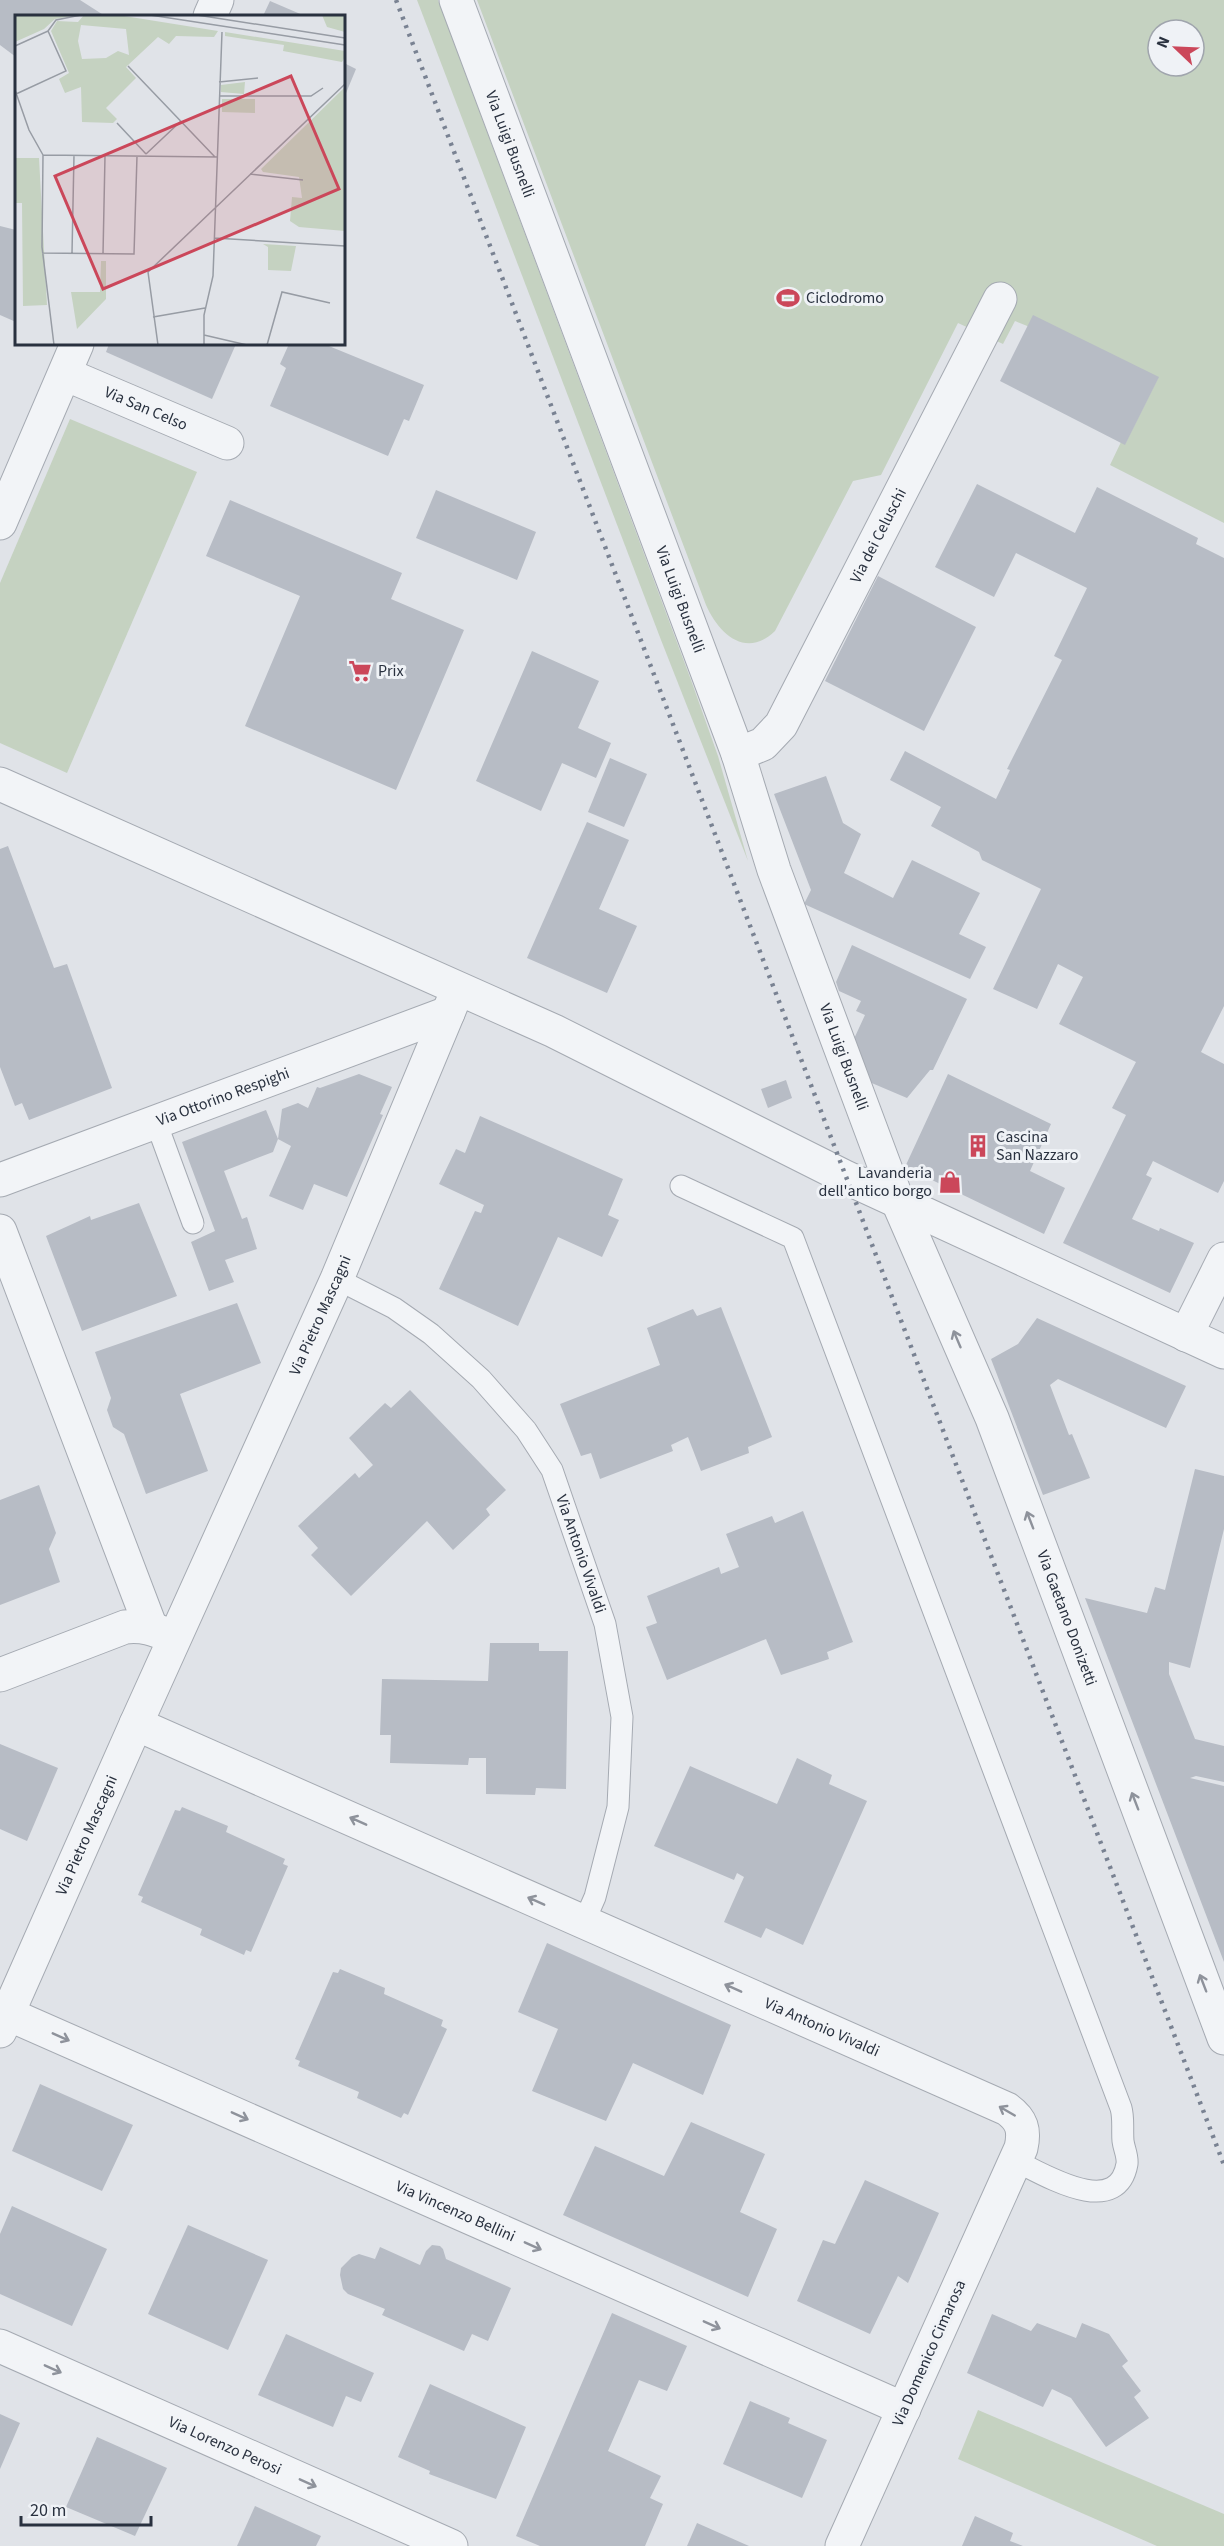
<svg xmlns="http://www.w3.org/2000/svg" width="1224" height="2546" viewBox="0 0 1224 2546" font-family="'Source Sans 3',sans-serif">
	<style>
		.green { fill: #c5d2c1; fill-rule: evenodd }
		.building { fill: #b7bcc5 }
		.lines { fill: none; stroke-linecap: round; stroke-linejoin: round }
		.service-casing { stroke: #a5aab2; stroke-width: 23 }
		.minor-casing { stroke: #a5aab2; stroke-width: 35 }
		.tertiary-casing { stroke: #a5aab2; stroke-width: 35 }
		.service { stroke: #f2f4f7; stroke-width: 21 }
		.minor { stroke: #f2f4f7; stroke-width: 33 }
		.tertiary { stroke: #f2f4f7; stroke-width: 33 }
		.rail { stroke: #798292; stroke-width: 4.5; stroke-dasharray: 3 6; stroke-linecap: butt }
		.oneway { stroke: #8e929b }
		.labels { text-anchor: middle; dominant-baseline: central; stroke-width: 6; stroke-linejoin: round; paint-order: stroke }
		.street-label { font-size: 16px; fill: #29313f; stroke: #eff2f6 }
		.poi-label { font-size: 16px; fill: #29313f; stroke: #eff2f6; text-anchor: start }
		.inset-road { fill: none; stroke: #979ca4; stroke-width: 1.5 }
		.view { fill: #cb475a; fill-opacity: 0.15; stroke: #cb475a; stroke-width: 3 }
		.inset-edge { fill: none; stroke: #29313f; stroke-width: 3 }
	</style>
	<rect width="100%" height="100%" fill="#e0e3e8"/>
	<g class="green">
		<path d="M417,0H438L691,680L718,756L748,861L661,640Z"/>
		<path d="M477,0H1224V523L1110,465L1121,442L1125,444L1158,378L1015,321L1003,344L958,323L881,475L853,481L775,631C746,659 719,634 706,605ZM1158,30H1194V66H1158Z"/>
		<path d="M70,419L197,472L67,773L0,743V583Z"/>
		<path d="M978,2410L1224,2514V2546H1157L958,2459Z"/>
	</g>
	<g class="building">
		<path d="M0,0H80L105,16H16V57L0,45Z"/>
		<path d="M270,1L305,16H263Z"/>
		<path d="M344,63L356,69L344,98Z"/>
		<path d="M0,226L16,230V322L0,315Z"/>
		<path d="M1033,315L1159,377L1125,445L1000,381Z"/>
		<path d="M109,344H236L212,399L106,352Z"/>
		<path d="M289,344H324L424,385L409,421L404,419L388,456L270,406L286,368L280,364Z"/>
		<path d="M977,484L1075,533L1097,487L1198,538L1196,544L1224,558V1006L1201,1052L1224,1064V1181L1218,1193L1153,1161L1146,1175L1152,1178L1132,1219L1159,1231L1160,1228L1194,1243L1170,1293L1063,1243L1126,1115L1112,1108L1136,1062L1059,1024L1083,977L1058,964L1037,1009L993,989L1041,889L982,860L979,852L931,826L941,807L890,780L905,751L996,799L1010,770L1007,769L1062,660L1054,656L1087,588L1016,553L994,597L935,567Z"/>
		<path d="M436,490L536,532L517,580L416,538Z"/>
		<path d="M230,500L402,573L391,599L464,630L396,790L245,726L300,596L206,556Z"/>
		<path d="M878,576L976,627L924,731L825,681Z"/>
		<path d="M532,651L599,681L578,728L611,743L596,778L562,763L541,811L476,781Z"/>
		<path d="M610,758L647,774L624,827L588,812Z"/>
		<path d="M826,776L843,823L861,834L844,873L893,898L912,860L980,893L959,934L986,947L970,979L804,904L811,890L774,794Z"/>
		<path d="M587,822L629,840L599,909L637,926L607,993L527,958Z"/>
		<path d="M8,846L54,968L67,964L112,1088L29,1120L22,1103L15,1106L0,1067V849Z"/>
		<path d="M852,945L967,999L933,1070H930L907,1098L867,1081L853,1041L865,1015L856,1011L861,1001L839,991L836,982Z"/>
		<path d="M359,1074L392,1087L380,1114L383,1115L347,1197L314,1184L303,1210L269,1196L291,1146L278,1139L282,1109L298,1103L308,1108L317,1087L320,1088Z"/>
		<path d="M948,1074L1051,1124L1030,1171L1065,1188L1044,1234L905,1167Z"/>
		<path d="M786,1080L792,1098L768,1108L761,1089Z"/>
		<path d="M266,1110L278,1139L273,1152L224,1171L242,1219L247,1217L257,1249L225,1260L234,1282L209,1291L191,1242L215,1231L182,1142Z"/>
		<path d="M480,1116L623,1179L608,1215L619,1220L602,1257L558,1237L518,1326L439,1289L475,1211L481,1213L484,1205L439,1184L456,1149L465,1153Z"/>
		<path d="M139,1203L177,1296L82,1331L46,1236L90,1216L91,1220Z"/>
		<path d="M237,1303L261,1363L180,1394L208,1471L146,1494L124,1434L113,1427L107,1410L111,1398L95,1352Z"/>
		<path d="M721,1307L772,1437L748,1447L749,1453L701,1471L688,1437L671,1445L673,1451L600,1479L591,1453L581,1456L560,1404L660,1365L647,1328L693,1309L697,1316Z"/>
		<path d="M1037,1318L1186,1386L1166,1428L1058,1379L1050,1385L1069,1435L1072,1434L1090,1478L1043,1495L991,1359L1018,1344Z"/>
		<path d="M410,1390L506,1490L486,1509L490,1515L453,1550L427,1521L351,1596L311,1555L318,1548L298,1526L355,1473L359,1478L373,1465L349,1438L385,1403L391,1408Z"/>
		<path d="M1195,1469L1224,1476V1529L1190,1668L1169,1662V1674L1195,1739L1224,1746V1782L1196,1776L1190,1778L1224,1786V1962L1085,1598L1147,1613L1155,1587L1165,1590Z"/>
		<path d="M39,1485L56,1533L49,1549L60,1582L0,1605V1500Z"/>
		<path d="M803,1511L853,1642L827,1652L829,1659L781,1675L766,1639L667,1680L646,1627L657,1623L647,1596L719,1567L721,1574L739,1567L726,1534L772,1516L775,1523Z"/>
		<path d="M490,1643H539V1651H568L566,1789L536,1788L535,1795L486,1794V1758H469L468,1765L390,1763L391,1735H380L382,1679L488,1681Z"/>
		<path d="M0,1744L58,1768L27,1841L0,1829Z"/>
		<path d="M797,1758L832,1775L829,1784L867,1801L803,1945L766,1928L761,1938L724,1922L744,1877L737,1873L734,1880L654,1846L690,1766L777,1804Z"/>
		<path d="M182,1807L228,1826L226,1832L285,1859L283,1864L288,1866L251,1952L246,1950L244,1955L200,1935L202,1929L141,1902L143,1897L138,1895L175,1810L180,1811Z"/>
		<path d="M547,1943L731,2025L703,2095L633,2063L606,2121L532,2091L558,2029L518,2012Z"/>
		<path d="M340,1969L385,1988L384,1994L443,2020L441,2026L447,2029L408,2115L404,2113L401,2118L357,2098L359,2092L298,2066L300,2061L295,2059L333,1972L338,1973Z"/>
		<path d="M40,2084L133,2125L102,2191L12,2151Z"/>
		<path d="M691,2122L765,2154L740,2212L777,2229L748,2297L563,2215L595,2146L664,2176Z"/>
		<path d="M865,2180L939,2213L908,2283L898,2276L870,2334L797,2301L823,2240L835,2244Z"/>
		<path d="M12,2206L107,2249L72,2326L0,2294V2234Z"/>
		<path d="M188,2225L268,2260L228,2350L148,2314Z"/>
		<path d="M432,2245L440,2246L443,2249L446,2259L511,2288L488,2341L472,2334L464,2351L382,2315L385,2309L348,2294L343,2289L340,2275L341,2268L352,2257L359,2254L375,2259L380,2247L420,2265L426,2251Z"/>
		<path d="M612,2313L687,2346L667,2391L639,2380L608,2451L661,2476L650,2498L663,2504L645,2546H540L516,2536Z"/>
		<path d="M992,2314L1031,2331L1037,2323L1076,2338L1082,2323L1109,2334L1128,2361L1122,2366L1141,2391L1134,2397L1149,2418L1106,2447L1071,2398L1052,2389L1043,2407L967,2373Z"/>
		<path d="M286,2334L374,2373L361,2402L346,2396L333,2427L258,2395Z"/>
		<path d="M430,2384L526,2427L496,2499L429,2474L430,2471L398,2457Z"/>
		<path d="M750,2401L790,2418L788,2423L827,2440L802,2498L723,2464Z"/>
		<path d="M0,2414L20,2423L0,2469Z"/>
		<path d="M97,2437L167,2468L135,2536L66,2507Z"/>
		<path d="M255,2506L321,2536L316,2546H237Z"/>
		<path d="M975,2516L1013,2533L1010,2541L1023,2546H962Z"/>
		<path d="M697,2523L749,2546H687Z"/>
	</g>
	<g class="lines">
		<g class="service-casing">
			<g id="service">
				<path d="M156,1122L193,1223"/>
				<path d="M681,1186L793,1238L1121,2108C1124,2119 1122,2130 1123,2141C1124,2149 1128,2156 1127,2164C1117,2220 1043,2174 1016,2161"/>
				<path id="s1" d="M337,1279L394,1308L431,1334L481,1379L526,1430L552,1470L605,1624L622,1717L618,1807L595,1897L584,1922"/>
			</g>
		</g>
		<g class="minor-casing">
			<g id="minor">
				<path id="s2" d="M456,0L738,754L774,870L898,1202L992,1418L1224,2038"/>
				<path d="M210,16L217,0"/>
				<path id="s3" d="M65,374L227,443"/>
				<path d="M0,523L77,344"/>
				<path id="s4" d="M738,754L763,744L781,725L1000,299"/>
				<path id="s5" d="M0,1180L448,1013"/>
				<path d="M0,1231L151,1628"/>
				<path d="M1186,1335L1224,1259"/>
				<path d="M0,1675L125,1627C143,1625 154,1629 170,1636"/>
				<path id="s6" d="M136,1724L1007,2109C1022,2120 1025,2130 1021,2148L842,2546"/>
				<path id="s7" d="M8,2014L904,2409"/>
				<path id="s8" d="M0,2031L136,1724L337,1279L458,989"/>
				<path id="s9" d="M0,2346L451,2546"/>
			</g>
		</g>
		<g class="tertiary-casing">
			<path id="tertiary" d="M0,784L554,1031L845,1177L1224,1352"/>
		</g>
		<use href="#service" class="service"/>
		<use href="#minor" class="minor"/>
		<use href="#tertiary" class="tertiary"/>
		<path class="rail" d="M396,0L1224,2165"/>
	</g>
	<defs><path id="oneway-shaft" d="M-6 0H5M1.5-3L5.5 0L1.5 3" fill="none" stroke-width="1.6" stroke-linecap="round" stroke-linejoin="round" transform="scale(1.5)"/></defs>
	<g class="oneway">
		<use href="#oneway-shaft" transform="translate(957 1339) rotate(-113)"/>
		<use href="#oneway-shaft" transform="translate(1030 1520) rotate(-111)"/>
		<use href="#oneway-shaft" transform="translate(1135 1801) rotate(-111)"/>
		<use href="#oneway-shaft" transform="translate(358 1821) rotate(-156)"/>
		<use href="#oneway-shaft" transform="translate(536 1901) rotate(-156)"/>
		<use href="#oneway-shaft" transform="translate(1203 1983) rotate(-111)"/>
		<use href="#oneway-shaft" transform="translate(733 1988) rotate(-156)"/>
		<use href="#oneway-shaft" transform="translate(61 2037) rotate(24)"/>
		<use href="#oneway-shaft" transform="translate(1007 2111) rotate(-150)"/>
		<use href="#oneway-shaft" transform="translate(240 2116) rotate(24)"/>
		<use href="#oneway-shaft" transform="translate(533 2246) rotate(24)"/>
		<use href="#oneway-shaft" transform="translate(712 2325) rotate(24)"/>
		<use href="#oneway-shaft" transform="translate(53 2369) rotate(24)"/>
		<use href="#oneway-shaft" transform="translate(308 2483) rotate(24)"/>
	</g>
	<defs>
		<g id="stadium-bare" transform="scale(1.8)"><path d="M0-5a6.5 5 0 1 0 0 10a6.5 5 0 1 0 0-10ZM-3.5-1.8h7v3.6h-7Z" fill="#cb475a" stroke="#eff2f6" stroke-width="2.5" paint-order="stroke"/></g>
		<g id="supermarket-bare" transform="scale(1.8)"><path d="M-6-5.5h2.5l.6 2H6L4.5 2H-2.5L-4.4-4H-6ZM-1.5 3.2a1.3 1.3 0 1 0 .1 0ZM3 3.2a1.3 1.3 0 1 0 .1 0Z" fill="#cb475a" stroke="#eff2f6" stroke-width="2.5" paint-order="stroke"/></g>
		<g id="building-bare" transform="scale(1.8)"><path d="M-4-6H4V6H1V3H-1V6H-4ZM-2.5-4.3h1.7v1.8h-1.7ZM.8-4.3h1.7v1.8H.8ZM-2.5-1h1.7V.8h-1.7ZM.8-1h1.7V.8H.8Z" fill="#cb475a" stroke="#eff2f6" stroke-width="2.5" paint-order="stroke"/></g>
		<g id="shop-bare" transform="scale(1.8)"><path d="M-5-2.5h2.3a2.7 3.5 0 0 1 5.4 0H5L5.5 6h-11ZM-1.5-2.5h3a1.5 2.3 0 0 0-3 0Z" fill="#cb475a" stroke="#eff2f6" stroke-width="2.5" paint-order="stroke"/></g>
	</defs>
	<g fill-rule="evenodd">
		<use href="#stadium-bare" x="788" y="298"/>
		<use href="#supermarket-bare" x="360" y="671"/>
		<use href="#building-bare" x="978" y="1146"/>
		<use href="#shop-bare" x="950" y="1182"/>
	</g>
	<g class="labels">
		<g class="street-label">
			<text stroke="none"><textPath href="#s2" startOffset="154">Via Luigi Busnelli</textPath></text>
			<text stroke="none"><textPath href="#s3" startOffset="88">Via San Celso</textPath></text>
			<text stroke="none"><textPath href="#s4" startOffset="266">Via dei Celuschi</textPath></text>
			<text stroke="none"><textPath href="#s2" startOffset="640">Via Luigi Busnelli</textPath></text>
			<text stroke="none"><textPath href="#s2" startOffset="1126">Via Luigi Busnelli</textPath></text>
			<text stroke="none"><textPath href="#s5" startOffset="238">Via Ottorino Respighi</textPath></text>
			<text stroke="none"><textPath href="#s8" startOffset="784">Via Pietro Mascagni</textPath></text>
			<text stroke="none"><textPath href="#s1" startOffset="381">Via Antonio Vivaldi</textPath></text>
			<text stroke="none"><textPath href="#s2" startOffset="1730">Via Gaetano Donizetti</textPath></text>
			<text stroke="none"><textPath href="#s8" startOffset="214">Via Pietro Mascagni</textPath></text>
			<text stroke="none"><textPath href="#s6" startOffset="750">Via Antonio Vivaldi</textPath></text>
			<text stroke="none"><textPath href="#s7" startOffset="489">Via Vincenzo Bellini</textPath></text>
			<text transform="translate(929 2353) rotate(-66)">Via Domenico Cimarosa</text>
			<text stroke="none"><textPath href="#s9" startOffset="246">Via Lorenzo Perosi</textPath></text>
		</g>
		<g class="poi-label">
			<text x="806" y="298">Ciclodromo</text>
			<text x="378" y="671">Prix</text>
			<text x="996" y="1137">Cascina<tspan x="996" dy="18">San Nazzaro</tspan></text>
			<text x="932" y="1173" text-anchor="end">Lavanderia<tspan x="932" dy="18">dell'antico borgo</tspan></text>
		</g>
	</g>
	<g transform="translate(15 15)">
		<rect width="330" height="330" fill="#e0e3e8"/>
		<path d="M0,0H63L40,4L29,14L0,27ZM69,0H103L203,16L199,22L161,21L154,29L143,22L111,52L121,63L91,93L102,104L98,108L67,107L66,72L50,78L44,64L54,58L36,16L42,6L63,7ZM66,10L111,14L114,40L103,36L91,43L67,44L63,26ZM307,0H330V17L312,12ZM210,17L330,36V42L327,47L268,36L269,30L210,21ZM230,67L229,79L206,77V70ZM330,72V216L284,212L275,206L277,182L287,183L284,162L248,157L246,154ZM207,84H240V98L207,97ZM0,143H24L32,290L8,291L7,188H0ZM248,229L281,231L276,256L253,255V232ZM86,246H91V284L62,314L56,277H85Z" fill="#c5d2c1" fill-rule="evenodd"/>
		<path class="inset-road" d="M135,0L330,30M182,0L330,23M33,16L41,5L66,0M0,31L33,16L51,56L1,79M113,51L200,142M204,67L243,63M0,75L14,115L28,140M204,81H296L308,73M102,108L131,139M131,139L166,106M28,140L27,232L39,330M28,140L203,142M235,159L288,165M199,223L330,231M27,238L119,239L122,141M57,238L59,140M88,239L90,141M138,302L190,293M189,320L232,330M143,330L133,257L330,69M189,330V300L198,261L207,17M252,330L267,277L315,288"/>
		<path class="view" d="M276,61L324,174L88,274L40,161Z"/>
		<rect width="330" height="330" class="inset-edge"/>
	</g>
	<g transform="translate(1176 48) rotate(293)"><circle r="28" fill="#eff2f6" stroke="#a0a5ad" stroke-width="1.5"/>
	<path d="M0-4.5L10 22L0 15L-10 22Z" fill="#cb475a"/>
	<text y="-9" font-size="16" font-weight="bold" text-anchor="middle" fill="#29313f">N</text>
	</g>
	<path d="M21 2516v9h130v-9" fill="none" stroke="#29313f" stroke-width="3"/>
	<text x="30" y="2516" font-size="18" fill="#29313f" stroke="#eff2f6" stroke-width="4.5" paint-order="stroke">20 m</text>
</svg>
